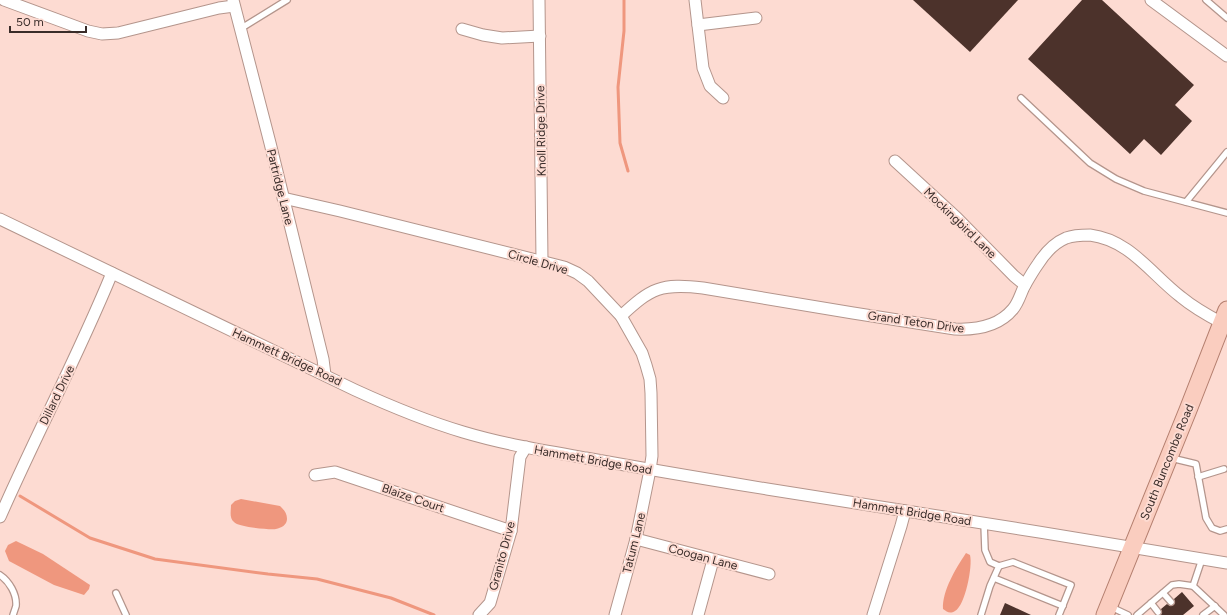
<svg xmlns="http://www.w3.org/2000/svg" width="1227" height="615" viewBox="0 0 1227 615" font-family="Figtree,sans-serif">
	<style>
		.water { fill: #ef977e }
		.lines { fill: none; stroke-linecap: round; stroke-linejoin: round }
		.stream { stroke: #ef977e; stroke-width: 3 }
		.building { fill: #4c322b }
		.lane-casing { stroke: #b4958c; stroke-width: 8 }
		.street-casing { stroke: #b4958c; stroke-width: 13 }
		.primary-casing { stroke: #b47f6f; stroke-width: 19 }
		.lane { stroke: #fff; stroke-width: 5.5 }
		.street { stroke: #fff; stroke-width: 11 }
		.primary { stroke: #facdbf; stroke-width: 17 }
		.labels { text-anchor: middle; dominant-baseline: central; stroke-width: 4; stroke-linejoin: round; paint-order: stroke }
		.street-label { font-size: 12px; fill: #392c29; stroke: #fddbd2 }
	</style>
	<rect width="100%" height="100%" fill="#fddbd2"/>
	<g class="water">
		<path d="M241,499L280,506C284,510 287,513 287,519C287,525 281,528 276,529C270,530 238,527 234,522C229,518 231,511 231,505L235,501Z"/>
		<path d="M16,541L43,554L90,585L89,589L84,595L54,585L9,561L5,551L8,545Z"/>
		<path d="M966,553L970,555C973,566 965,606 955,611C950,614 947,612 943,609C942,591 956,568 966,553Z"/>
	</g>
	<g class="lines">
		<g class="stream">
			<path d="M624,0V31L618,87L620,143L628,171"/>
			<path d="M20,496L90,538L155,559L268,574L317,579L391,598L434,615"/>
		</g>
	</g>
	<g class="building">
		<path d="M913,0H1018L970,52Z"/>
		<path d="M1082,0H1102L1194,85L1175,105L1192,121L1161,155L1144,139L1130,154L1028,59Z"/>
		<path d="M1182,592L1194,606L1183,615H1161L1162,612L1161,609L1167,604L1170,606L1174,605L1175,602L1174,599Z"/>
		<path d="M1005,603L1031,615H1000Z"/>
	</g>
	<g class="lines">
		<g class="lane-casing">
			<g id="lane">
				<path d="M1206,0L1227,18"/>
				<path d="M240,29L287,0"/>
				<path d="M1021,98L1090,163L1116,179L1144,191L1227,213"/>
				<path d="M1186,202L1227,152"/>
				<path d="M1171,458L1196,464L1206,518L1212,528L1220,531L1227,529"/>
				<path d="M1198,477L1224,469"/>
				<path d="M984,523L985,550L990,562L999,566L1013,562L1071,585L1059,615"/>
				<path d="M1202,559L1193,586L1224,615"/>
				<path d="M0,575C9,581 17,594 16,606C15,609 14,612 13,615"/>
				<path d="M994,578L1063,606"/>
				<path d="M116,593L126,615"/>
				<path d="M1163,593L1171,602"/>
				<path d="M1151,603L1158,612"/>
				<path d="M1111,607L1128,615"/>
				<path d="M981,615L990,586L999,566"/>
				<path d="M1137,615L1172,585L1179,584L1193,586"/>
				<path d="M1203,615L1215,606"/>
			</g>
		</g>
		<g class="street-casing">
			<g id="street">
				<path d="M4,0L88,31L102,34L118,33L219,8L234,6"/>
				<path d="M233,0L270,143L323,359L325,375"/>
				<path d="M539,0L542,261"/>
				<path d="M695,0L703,68L710,86L723,98"/>
				<path d="M1151,0L1227,56"/>
				<path d="M698,25L756,18"/>
				<path d="M462,29L483,35L502,38L540,36"/>
				<path d="M895,161L957,218L1014,276L1025,285"/>
				<path d="M283,198L340,211L564,267L577,273L588,281L621,316L642,353L646,365L650,379L651,393L652,456L650,470L636,539L615,615"/>
				<path d="M0,219L355,390C390,406 426,421 463,432C503,444 545,451 586,458C646,469 706,479 767,489C920,513 1074,537 1227,563"/>
				<path d="M621,316C651,288 661,283 703,288L853,313L955,329C977,330 999,326 1013,309C1019,302 1021,292 1025,285C1029,278 1033,271 1038,264C1045,253 1054,243 1066,238C1074,235 1082,235 1090,235C1130,240 1151,274 1181,297C1193,307 1207,315 1222,323"/>
				<path d="M315,475L335,472L511,531"/>
				<path d="M0,517C36,435 78,356 112,273"/>
				<path d="M636,539L769,574"/>
				<path d="M479,615L490,603L511,531L520,457L526,447"/>
				<path d="M698,615L713,560"/>
				<path d="M873,615L901,526L905,511"/>
			</g>
		</g>
		<g class="primary-casing">
			<path id="primary" d="M1105,615L1188,410L1227,310"/>
		</g>
		<use href="#lane" class="lane"/>
		<use href="#street" class="street"/>
		<use href="#primary" class="primary"/>
	</g>
	<g class="labels">
		<g class="street-label">
			<text transform="translate(541 131) rotate(-91)">Knoll Ridge Drive</text>
			<text transform="translate(280 187) rotate(76)">Partridge Lane</text>
			<text transform="translate(960 223) rotate(44)">Mockingbird Lane</text>
			<text transform="translate(538 262) rotate(16)">Circle Drive</text>
			<text transform="translate(916 322) rotate(8)">Grand Teton Drive</text>
			<text transform="translate(287 357) rotate(25)">Hammett Bridge Road</text>
			<text transform="translate(57 395) rotate(-64)">Dillard Drive</text>
			<text transform="translate(593 460) rotate(10)">Hammett Bridge Road</text>
			<text transform="translate(1167 462) rotate(-68)">South Buncombe Road</text>
			<text transform="translate(413 498) rotate(19)">Blaize Court</text>
			<text transform="translate(912 512) rotate(9)">Hammett Bridge Road</text>
			<text transform="translate(634 543) rotate(-76)">Tatum Lane</text>
			<text transform="translate(502 556) rotate(-75)">Granito Drive</text>
			<text transform="translate(703 557) rotate(15)">Coogan Lane</text>
		</g>
	</g>
	<path d="M10 26v6h76v-6" fill="none" stroke="#392c29" stroke-width="2"/>
	<text x="16" y="26" font-size="12" fill="#392c29" stroke="#fddbd2" stroke-width="3" paint-order="stroke">50 m</text>
</svg>
